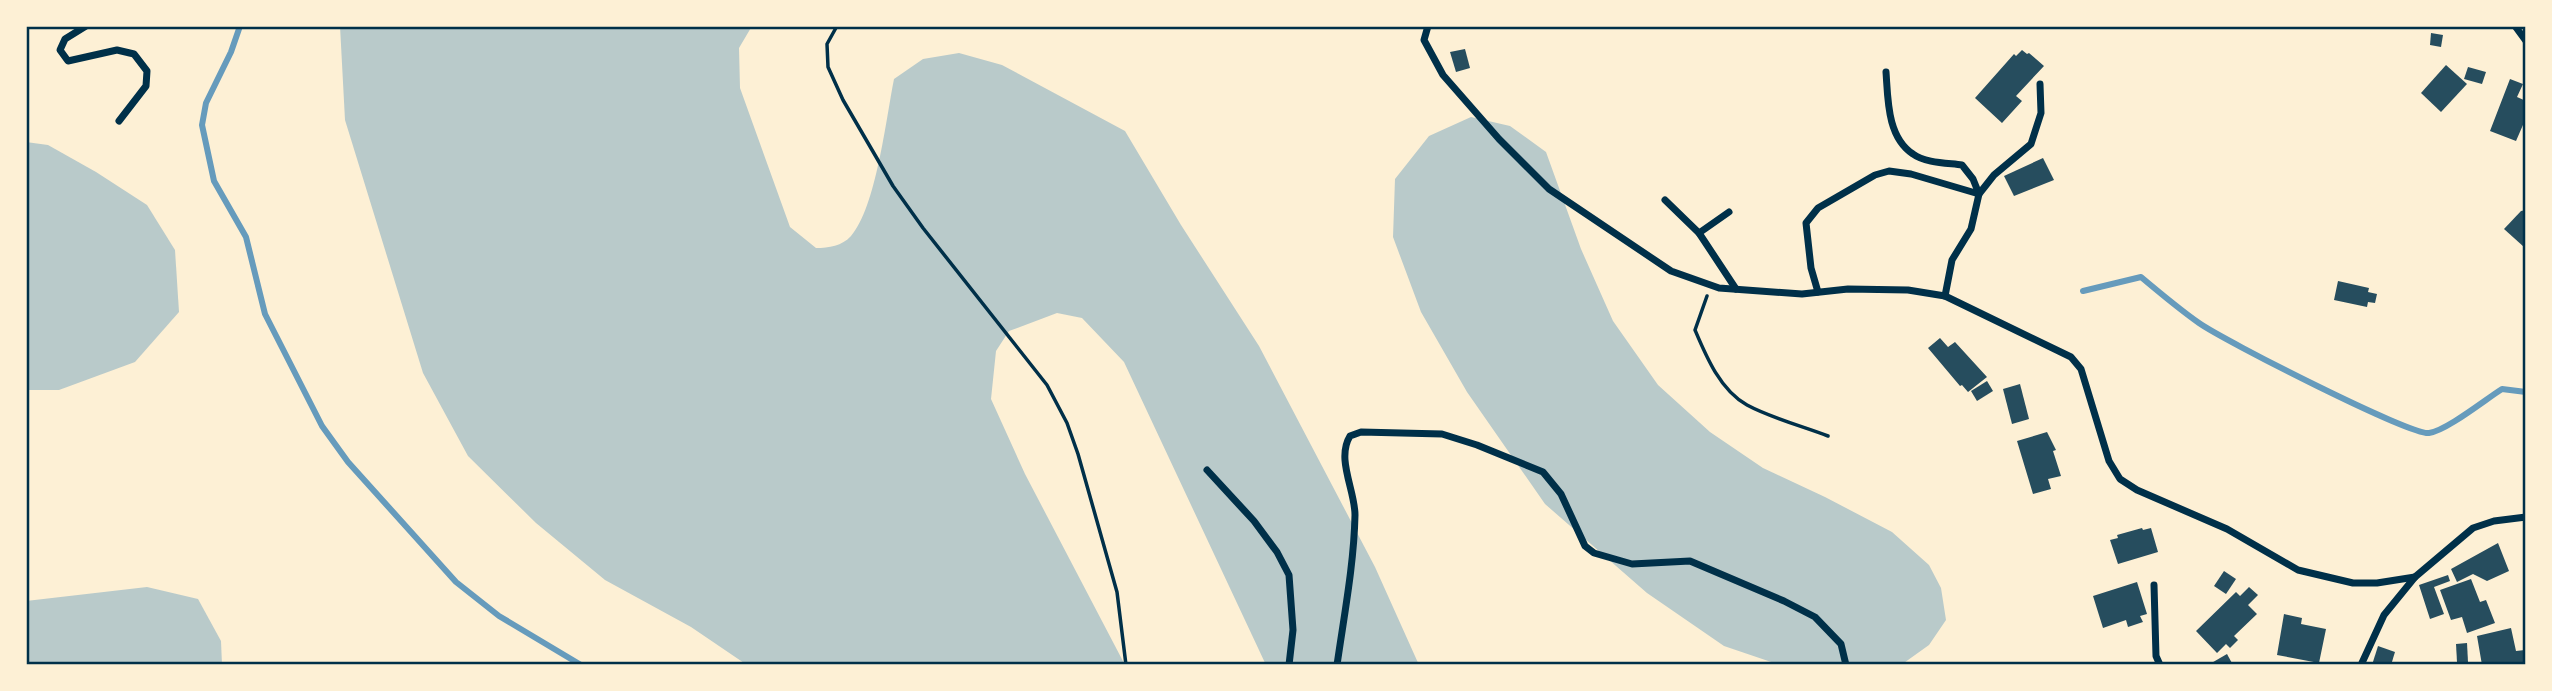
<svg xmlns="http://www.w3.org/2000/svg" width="2552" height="691" viewBox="0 0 2552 691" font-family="'Golos Text',sans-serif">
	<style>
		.green { fill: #b9caca }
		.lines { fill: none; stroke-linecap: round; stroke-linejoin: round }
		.stream { stroke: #669bbc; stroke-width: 6 }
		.building { fill: #264d5e }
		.path { stroke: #003049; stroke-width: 3.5 }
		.minor { stroke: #003049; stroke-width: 7 }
		.neatline { fill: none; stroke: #003049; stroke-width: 2.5 }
	</style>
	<rect width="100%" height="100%" fill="#fdf0d5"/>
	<g class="green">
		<path d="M340,26H752L739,48L740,88L790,227L816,248C829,248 842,246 851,236C876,208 886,119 894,79L923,59L959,53L1002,65L1125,131L1181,225L1259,346L1375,567L1419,665H1266L1124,362L1082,318L1057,313L1009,331L996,351L991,399L1025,474L1125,665H747L691,627L605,580L536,523L468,456L423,373L345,120Z"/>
		<path d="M1471,117L1510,126L1546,152L1581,249L1613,321L1658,385L1710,432L1763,468L1825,497L1892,532L1929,565L1941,588L1946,620L1929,645L1901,665H1780L1724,646L1647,593L1545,504L1467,392L1421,312L1393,237L1395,179L1429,136Z"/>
		<path d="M26,142L48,145L96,172L147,205L175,250L179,312L135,362L59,390H26Z"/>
		<path d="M147,587L198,599L221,641L222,665H26V601Z"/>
	</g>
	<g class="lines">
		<g class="stream">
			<path d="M240,26L231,52L206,103L202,125L214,181L246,237L265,314L322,426L348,462L456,582L499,616L581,665"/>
			<path d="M2083,291L2141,277C2160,293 2179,309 2199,323C2223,340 2411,436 2429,433C2446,431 2486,399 2502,389L2526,392"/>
		</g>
	</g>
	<g class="building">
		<path d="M2431,33L2443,35L2441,47L2430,45Z"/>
		<path d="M1465,49L1470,68L1456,72L1450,52Z"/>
		<path d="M2022,50L2027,54L2029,53L2044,66L2016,96L2022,101L2002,123L1975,98L2014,54L2016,56Z"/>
		<path d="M2446,65L2467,84L2441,112L2421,93Z"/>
		<path d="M2468,67L2486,72L2482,84L2464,79Z"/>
		<path d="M2510,79L2523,84L2517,97L2526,101V118L2516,141L2490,131Z"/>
		<path d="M2043,158L2054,180L2014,196L2004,176Z"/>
		<path d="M2526,210V245L2524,247L2504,229L2521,211Z"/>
		<path d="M2338,281L2369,288L2368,292L2377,294L2375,303L2368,302L2367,307L2334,300Z"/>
		<path d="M1940,338L1948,347L1955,342L1987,377L1968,392L1962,385L1960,386L1928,348Z"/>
		<path d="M1987,381L1993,391L1977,401L1971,391Z"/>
		<path d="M2020,384L2029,419L2012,424L2003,389Z"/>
		<path d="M2047,432L2056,450L2053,451L2061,476L2048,479L2051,489L2033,494L2017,441Z"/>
		<path d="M2142,528L2143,530L2151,528L2158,552L2118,564L2110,540L2118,538L2117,535Z"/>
		<path d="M2498,543L2509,571L2487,581L2473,574L2457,582L2451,569Z"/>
		<path d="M2224,571L2236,579L2226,594L2214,586Z"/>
		<path d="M2448,575L2450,581L2434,587L2444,614L2430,619L2419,585Z"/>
		<path d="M2471,579L2480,602L2486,600L2495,623L2467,633L2462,617L2451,620L2440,590Z"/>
		<path d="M2137,582L2147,614L2140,616L2143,622L2128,627L2126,620L2103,628L2093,596Z"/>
		<path d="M2249,587L2258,595L2248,605L2257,614L2234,636L2238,640L2230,648L2226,644L2217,653L2196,631L2236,592L2240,596Z"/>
		<path d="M2284,614L2302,618L2301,624L2326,629L2319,663L2277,655Z"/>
		<path d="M2511,628L2516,651L2525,650L2526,665H2482L2477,636Z"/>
		<path d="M2467,643L2468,662H2457L2456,644Z"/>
		<path d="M2378,646L2395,652L2391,665H2372Z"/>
		<path d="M2227,654L2233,665H2208Z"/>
	</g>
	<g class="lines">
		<g class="path">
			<path d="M837,26L827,44L828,67L843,100L893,186L923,228L1047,385L1067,423L1078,454L1117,592L1126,665"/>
			<path d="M1707,296L1695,330C1706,356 1720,390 1747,405C1771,418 1802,426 1828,436"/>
		</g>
		<g class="minor">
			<path d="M86,26L65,39L60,50L68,61L117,50L134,54L147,71L146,86L119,121"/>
			<path d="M1428,26L1424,40L1443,75L1499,139L1549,189L1671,271L1719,288L1802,294L1848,289L1908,290L1945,296L2071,357L2081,369L2109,461L2120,479L2137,490L2227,529L2298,570L2353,583H2377L2415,577L2473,528L2494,521L2526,517"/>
			<path d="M2515,26L2526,41"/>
			<path d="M1886,72C1888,99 1887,137 1913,154C1925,163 1948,163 1962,165L1973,179L1979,194L1971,229L1952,260L1945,296"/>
			<path d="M1665,200L1699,233L1736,289"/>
			<path d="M1699,233L1729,212"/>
			<path d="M1818,292L1811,268L1806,223L1818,208L1875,175L1889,171L1911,174L1979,194L1994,175L2031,144L2041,113L2040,84"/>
			<path d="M1207,470L1254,521L1277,552L1289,575L1293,630L1289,665"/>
			<path d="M2154,585L2156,656L2160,665"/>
			<path d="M1337,665C1344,616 1354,564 1355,515C1355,490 1336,459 1350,436L1361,432L1442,434L1477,445L1543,472L1561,494L1585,546L1594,553L1632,564L1690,561L1784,601L1815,617L1841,644L1846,665"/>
			<path d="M2361,665L2384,615L2415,577"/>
		</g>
	</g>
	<rect width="2552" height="691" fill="none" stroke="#fdf0d5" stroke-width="56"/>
	<rect x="28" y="28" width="2496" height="635" class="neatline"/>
</svg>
